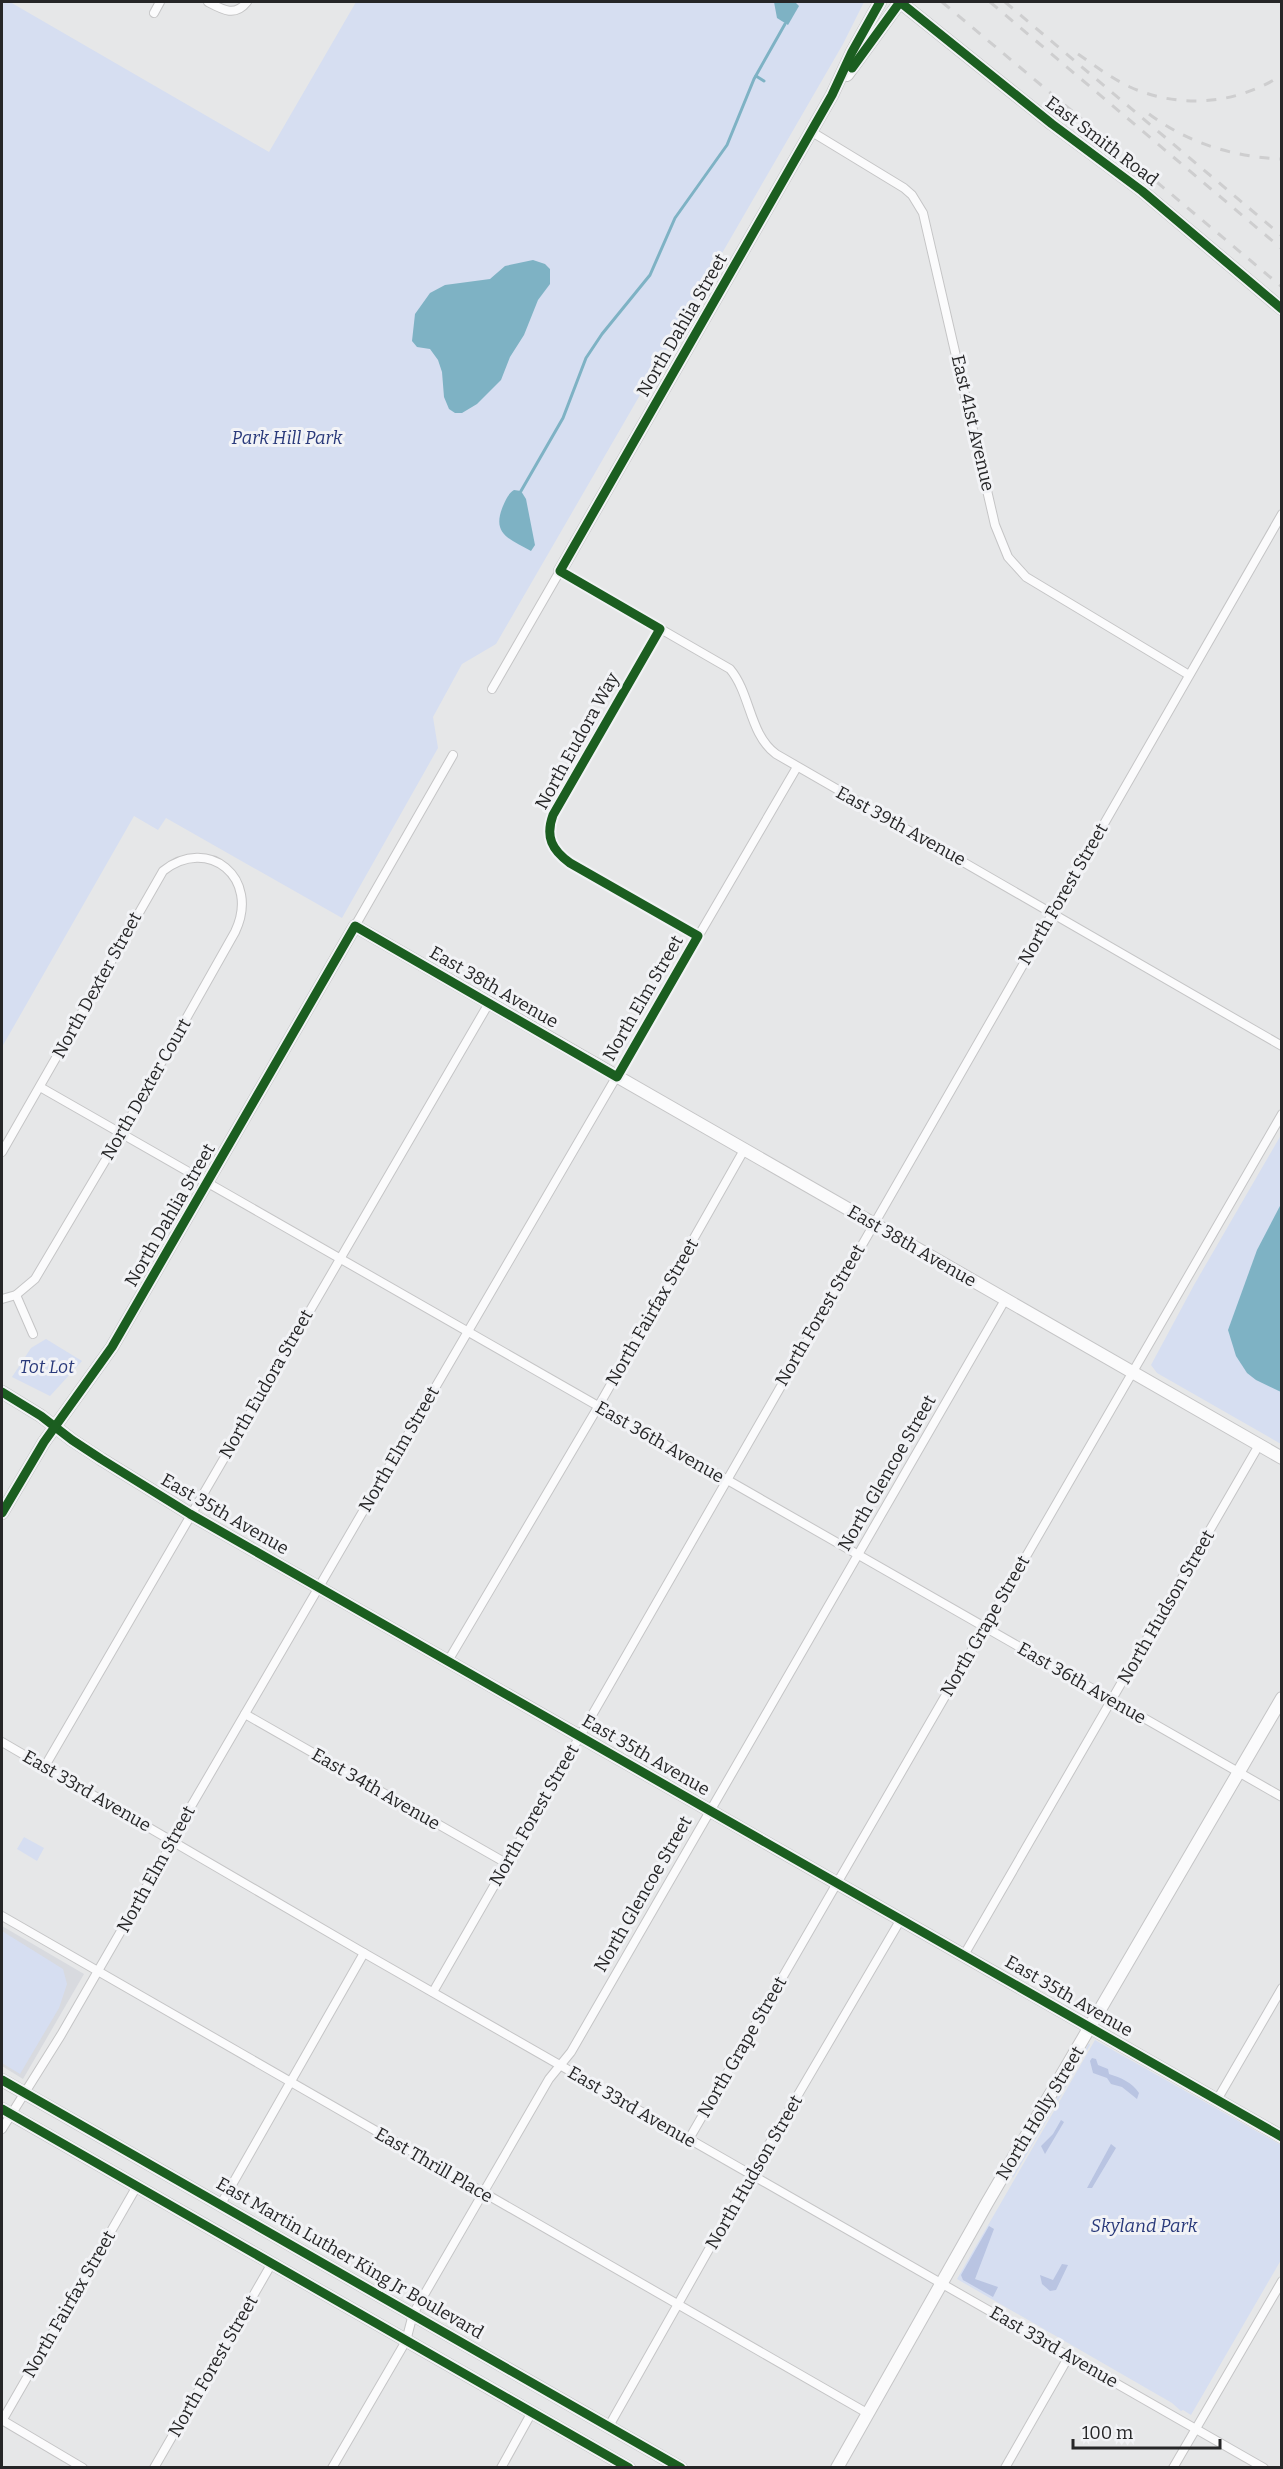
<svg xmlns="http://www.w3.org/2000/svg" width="1283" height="2469" viewBox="0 0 1283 2469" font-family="Bitter,serif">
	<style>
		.built { fill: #d8dadf }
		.green { fill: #d6def1 }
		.forest { fill: #b9c4e2 }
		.water { fill: #7eb2c4 }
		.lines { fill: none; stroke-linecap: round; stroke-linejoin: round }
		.stream { stroke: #7eb2c4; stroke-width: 3 }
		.street-casing { stroke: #c5c5c6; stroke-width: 10 }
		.secondary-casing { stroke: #c5c5c6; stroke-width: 14 }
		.street { stroke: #fbfbfc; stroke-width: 8 }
		.secondary { stroke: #fbfbfc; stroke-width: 12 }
		.rail { stroke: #cececf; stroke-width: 3; stroke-dasharray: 10 10; stroke-linecap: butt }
		.cycleway-casing { stroke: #f2f3f6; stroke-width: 13 }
		.cycleway { stroke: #1b5e20; stroke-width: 9 }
		.labels { text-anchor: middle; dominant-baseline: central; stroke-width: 6; stroke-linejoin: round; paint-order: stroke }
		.street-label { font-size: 18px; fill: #262627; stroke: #f2f3f6 }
		.park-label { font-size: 18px; font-style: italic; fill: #29397a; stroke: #f2f3f6 }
	</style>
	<rect width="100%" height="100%" fill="#e6e7e8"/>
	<path class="built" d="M2,1926L84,1974L23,2079L2,2066Z"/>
	<g class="green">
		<path d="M2,2H10L269,152L356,2H864L843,44L496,644L462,664L433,717L438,748L342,918L166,818L158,830L134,816L2,1047Z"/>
		<path d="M1281,1135V1444L1157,1373L1151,1365L1194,1285Z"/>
		<path d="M46,1339L82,1361L50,1396L12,1377L31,1348Z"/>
		<path d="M24,1837L44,1848L37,1861L17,1849Z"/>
		<path d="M2,1931L63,1969L67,1984L59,2008L20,2074L2,2063Z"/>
		<path d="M1095,2040L1281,2145V2260L1191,2415L1183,2410L1181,2411L1172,2403L957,2279Z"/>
		<path d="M1089,2043L1090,2045L1053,2109L1051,2108Z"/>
		<path d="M1050,2110L1052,2111L1013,2178L1012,2177Z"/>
	</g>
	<g class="forest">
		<path d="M1092,2058L1096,2059L1098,2065L1108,2069L1109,2074C1121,2078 1132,2082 1139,2093L1137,2099L1122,2087L1111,2084L1107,2078L1093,2073L1090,2061Z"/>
		<path d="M1061,2120L1064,2122L1045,2154L1041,2146L1053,2134Z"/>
		<path d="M1111,2144L1116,2148L1092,2188H1087Z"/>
		<path d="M989,2226L994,2229L975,2279L998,2287L993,2297L963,2280L961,2275Z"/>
		<path d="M1062,2264L1068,2265L1056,2290L1050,2291L1042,2284L1040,2275L1053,2280Z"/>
	</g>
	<g class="water">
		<path d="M774,2H795L799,6L788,25L777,18Z"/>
		<path d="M533,260L545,264L550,269V284L538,300L524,335L510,357L501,380L477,404L462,413H455L449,409L444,397L442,372L438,360L430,349L417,347L412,341L415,314L430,293L445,285L490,279L505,266Z"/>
		<path d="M514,490L521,491L526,499L535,545L531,551C510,539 491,535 503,506C506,499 508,494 514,490Z"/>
		<path d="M1281,1204V1392L1256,1380L1247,1373L1236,1356L1228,1330L1257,1250Z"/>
	</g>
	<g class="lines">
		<g class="stream">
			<path d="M756,76L764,81"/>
			<path d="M521,491L563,418L586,358L602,334L650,275L675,218L727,145L754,79L785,24"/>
		</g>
		<g class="street-casing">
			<g id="street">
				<path d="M208,2C223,10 235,17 247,2"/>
				<path d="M154,13L160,2"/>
				<path d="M812,132L904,188L912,195L923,213L995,525L1008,557L1026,577L1189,675"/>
				<path d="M660,629L553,815C545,837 552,850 570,863L698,936"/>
				<path d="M492,689L560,571L730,669C751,694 749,734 776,754L1282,1046"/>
				<path d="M355,926L453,755"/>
				<path d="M40,1087L1282,1797"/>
				<path d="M2,1152L163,871C208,835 261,878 235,932L121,1134L35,1279L16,1295L2,1299"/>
				<path d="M16,1295L33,1334"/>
				<path d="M448,1661L598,1407L744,1150"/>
				<path d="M245,1714L506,1863"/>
				<path d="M2,1742L364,1953L1264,2468"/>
				<path d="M45,1766L489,1003"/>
				<path d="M2,1916L867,2413"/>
				<path d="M964,1955L1259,1445"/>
				<path d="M433,1992L1282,514"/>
				<path d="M1217,2100L1282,1988"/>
				<path d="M2,2129L61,2035L166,1853L179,1827L797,767"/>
				<path d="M689,2139L1282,1114"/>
				<path d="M221,2204L364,1953"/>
				<path d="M2,2420L83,2468"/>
				<path d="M2,2421L137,2186"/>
				<path d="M609,2426L751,2175L901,1919"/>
				<path d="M154,2468L272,2263"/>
				<path d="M332,2468L406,2341L413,2314L549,2079L571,2052L1005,1300"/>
				<path d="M501,2468L532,2412"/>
				<path d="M1005,2468L1069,2356"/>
				<path d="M1173,2468L1282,2281"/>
			</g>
		</g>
		<g class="secondary-casing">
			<g id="secondary">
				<path d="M900,2L1052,124L1142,191L1282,309"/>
				<path d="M847,75L900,2"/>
				<path d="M560,571L832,95L852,52L880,2"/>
				<path d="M2,1392L41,1416L72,1440L101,1459L190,1514L1282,2137"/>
				<path d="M2,1513L44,1442L112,1347L355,926L1282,1458"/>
				<path d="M2,2080L681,2468"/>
				<path d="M2,2109L629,2468"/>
				<path d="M837,2468L987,2203L1282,1698"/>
			</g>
		</g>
		<use href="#street" class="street"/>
		<use href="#secondary" class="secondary"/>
		<g class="rail">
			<path d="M942,2L1282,287"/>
			<path d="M990,2L1282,249"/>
			<path d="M1005,2L1282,236"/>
			<path d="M1078,54C1095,66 1111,78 1130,87C1179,109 1236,105 1282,75"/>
			<path d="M1149,114C1188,143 1233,157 1282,159"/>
		</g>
		<g class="cycleway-casing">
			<g id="cycleway">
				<path d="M900,2L1052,124L1142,191L1282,309"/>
				<path d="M852,68L900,2"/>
				<path d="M2,1392L41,1416L72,1440L101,1459L190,1514L1282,2137"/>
				<path d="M2,1513L44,1442L112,1347L355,926L617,1077L698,936L570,863C552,850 545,837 553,815L660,629L560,571L832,95L852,52L880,2"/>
				<path d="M2,2080L681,2468"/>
				<path d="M2,2109L629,2468"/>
			</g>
		</g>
		<use href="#cycleway" class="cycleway"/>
	</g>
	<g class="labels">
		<g class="street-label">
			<text transform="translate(1102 141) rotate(37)">East Smith Road</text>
			<text transform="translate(682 325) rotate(-60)">North Dahlia Street</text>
			<text transform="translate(973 423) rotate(77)">East 41st Avenue</text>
			<text transform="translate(577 741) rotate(-61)">North Eudora Way</text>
			<text transform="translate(901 826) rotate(29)">East 39th Avenue</text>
			<text transform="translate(1063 894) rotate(-60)">North Forest Street</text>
			<text transform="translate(97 985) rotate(-61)">North Dexter Street</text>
			<text transform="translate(494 987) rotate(30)">East 38th Avenue</text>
			<text transform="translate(643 998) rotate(-60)">North Elm Street</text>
			<text transform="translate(146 1089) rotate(-60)">North Dexter Court</text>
			<text transform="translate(170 1215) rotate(-60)">North Dahlia Street</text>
			<text transform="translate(912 1246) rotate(30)">East 38th Avenue</text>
			<text transform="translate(652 1312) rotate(-60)">North Fairfax Street</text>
			<text transform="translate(820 1315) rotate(-60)">North Forest Street</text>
			<text transform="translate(266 1384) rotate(-60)">North Eudora Street</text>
			<text transform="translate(660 1442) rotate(30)">East 36th Avenue</text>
			<text transform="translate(399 1449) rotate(-60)">North Elm Street</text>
			<text transform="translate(887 1473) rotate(-60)">North Glencoe Street</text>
			<text transform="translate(225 1514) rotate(30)">East 35th Avenue</text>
			<text transform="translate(1166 1607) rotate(-60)">North Hudson Street</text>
			<text transform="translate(985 1626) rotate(-60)">North Grape Street</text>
			<text transform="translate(1082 1683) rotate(30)">East 36th Avenue</text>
			<text transform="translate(646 1755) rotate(30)">East 35th Avenue</text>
			<text transform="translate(376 1789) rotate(30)">East 34th Avenue</text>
			<text transform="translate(87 1791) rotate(30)">East 33rd Avenue</text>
			<text transform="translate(534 1815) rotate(-60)">North Forest Street</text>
			<text transform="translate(156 1869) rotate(-61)">North Elm Street</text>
			<text transform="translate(643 1894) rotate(-60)">North Glencoe Street</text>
			<text transform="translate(1069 1996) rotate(30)">East 35th Avenue</text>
			<text transform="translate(742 2047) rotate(-60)">North Grape Street</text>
			<text transform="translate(632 2107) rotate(30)">East 33rd Avenue</text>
			<text transform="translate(1040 2113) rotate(-59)">North Holly Street</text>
			<text transform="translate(434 2165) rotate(30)">East Thrill Place</text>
			<text transform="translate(754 2172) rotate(-60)">North Hudson Street</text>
			<text transform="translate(350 2258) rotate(30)">East Martin Luther King Jr Boulevard</text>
			<text transform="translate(69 2304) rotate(-60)">North Fairfax Street</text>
			<text transform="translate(1054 2347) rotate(30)">East 33rd Avenue</text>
			<text transform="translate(213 2366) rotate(-60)">North Forest Street</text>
		</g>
		<g class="park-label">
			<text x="287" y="438">Park Hill Park</text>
			<text x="47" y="1367">Tot Lot</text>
			<text x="1144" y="2226">Skyland Park</text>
		</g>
	</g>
	<rect width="1283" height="2469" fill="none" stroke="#262627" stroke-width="6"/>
	<path d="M1073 2439v9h147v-9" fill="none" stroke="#262627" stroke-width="3"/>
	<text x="1082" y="2439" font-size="18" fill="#262627" stroke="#f2f3f6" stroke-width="4.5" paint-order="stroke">100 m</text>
</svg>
